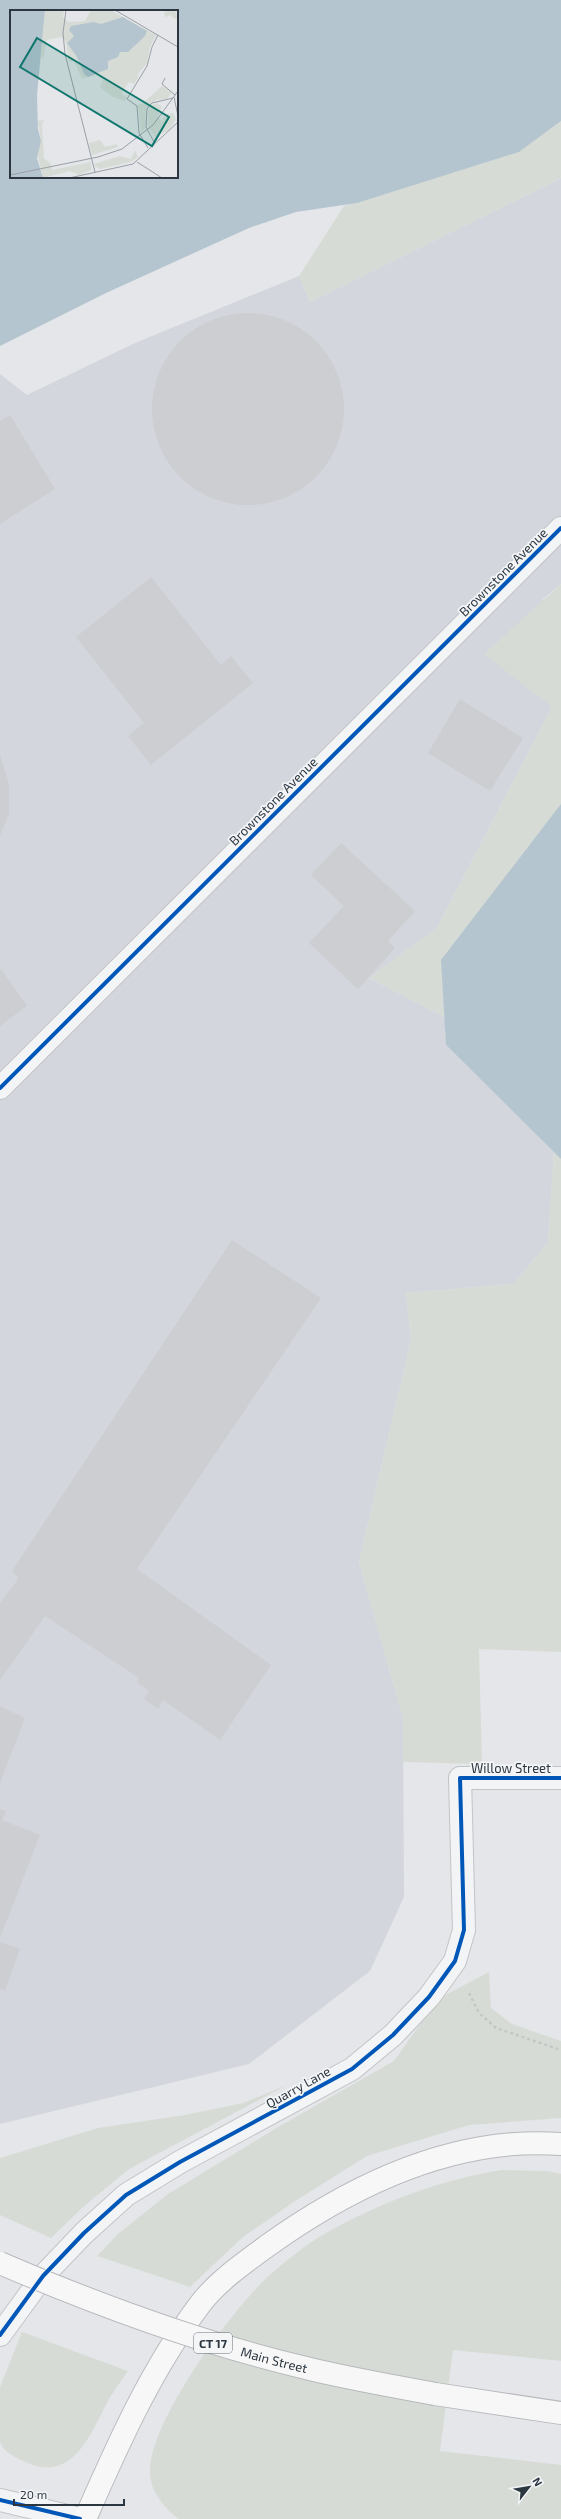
<svg xmlns="http://www.w3.org/2000/svg" width="561" height="2519" viewBox="0 0 561 2519" font-family="'Exo 2',sans-serif">
	<style>
		.built { fill: #d3d6dc }
		.green { fill: #d6dcd5 }
		.water { fill: #b5c5d0; fill-rule: evenodd }
		.building { fill: #cdced1 }
		.lines { fill: none; stroke-linecap: round; stroke-linejoin: round }
		.minor-casing { stroke: #c2c4c7; stroke-width: 24 }
		.trunk-casing { stroke: #b7b9bd; stroke-width: 24 }
		.path { stroke: #c4c7c8; stroke-width: 2.5; stroke-dasharray: 3 3; stroke-linecap: butt }
		.minor { stroke: #f3f4f5; stroke-width: 22 }
		.trunk { stroke: #f7f7f7; stroke-width: 22 }
		.trunk-bridge-casing { stroke: #b7b9bd; stroke-width: 24; stroke-linecap: butt }
		.trunk-bridge { stroke: #f7f7f7; stroke-width: 22 }
		.cycleway-casing { stroke: #f3f5f7; stroke-width: 6 }
		.cycleway { stroke: #0057b8; stroke-width: 4 }
		.labels { text-anchor: middle; dominant-baseline: central; stroke-width: 3.5; stroke-linejoin: round; paint-order: stroke }
		.shield { fill: #f3f5f7; stroke: #686f78; stroke-width: 1 }
		.shield-label { font-size: 12px; font-weight: bold; fill: #2c3641 }
		.street-label { font-size: 13px; fill: #2c3641; stroke: #f3f5f7 }
		.inset-road { fill: none; stroke: #9aa0a6; stroke-width: 1 }
		.view { fill: #0f766e; fill-opacity: 0.15; stroke: #0f766e; stroke-width: 2 }
		.inset-edge { fill: none; stroke: #2c3641; stroke-width: 2 }
	</style>
	<rect width="100%" height="100%" fill="#e4e6e9"/>
	<path class="built" d="M561,178V584L543,599L552,707L437,928L369,978L445,1017L446,1045L554,1152L548,1242L514,1284L406,1293L411,1340L359,1562L403,1718L404,1897L370,1971L249,2064L0,2124V374L27,395L135,343L299,276L310,302Z"/>
	<g class="green">
		<path d="M561,121V178L310,302L299,276L344,206L519,152Z"/>
		<path d="M561,584V1652L479,1649L482,1764L403,1762V1718L359,1562L411,1340L406,1293L514,1284L548,1242L554,1152L445,1017L369,978L437,928L552,707L484,654Z"/>
		<path d="M489,1972L491,2008L512,2024L561,2041V2118L469,2125L367,2156L295,2201L243,2237L190,2287L97,2256L119,2233L168,2194L280,2126L394,2061L438,1999Z"/>
		<path d="M287,2085L129,2169L83,2207L51,2238L0,2215V2158L98,2128L185,2115L243,2103Z"/>
		<path d="M502,2170L548,2171L561,2174V2361L453,2350L440,2451L561,2465V2519H179C167,2510 154,2496 151,2481C139,2433 235,2305 271,2274C290,2257 312,2240 335,2228C387,2200 444,2179 502,2170Z"/>
		<path d="M22,2332L128,2371C122,2380 115,2389 109,2399C92,2430 74,2485 26,2462C16,2458 3,2452 0,2442V2387Z"/>
	</g>
	<g class="water">
		<path d="M0,0H561V121L519,152L357,203L296,212L249,228L106,293L0,346ZM11,11H177V177H11Z"/>
		<path d="M561,804V1159L446,1045L441,960Z"/>
	</g>
	<g class="building">
		<circle cx="248" cy="409" r="96"/>
		<path d="M10,415L55,489L0,524V421Z"/>
		<path d="M151,577L221,665L231,656L253,683L151,765L128,736L144,723L76,637Z"/>
		<path d="M460,699L523,738L490,791L428,753Z"/>
		<path d="M0,755L9,784V813L0,836Z"/>
		<path d="M341,843L415,911L388,941L395,948L358,989L309,943L344,906L311,875Z"/>
		<path d="M1,969L27,1006L0,1026V970Z"/>
		<path d="M232,1240L321,1298L137,1569L271,1665L220,1740L163,1700L158,1709L144,1699L149,1691L137,1682L139,1678L45,1616L0,1680V1603L19,1578L12,1571Z"/>
		<path d="M0,1706L25,1718L0,1783Z"/>
		<path d="M0,1809L6,1811L2,1820L40,1835L0,1938Z"/>
		<path d="M0,1942L20,1949L5,1990L0,1989Z"/>
	</g>
	<g class="lines">
		<g class="minor-casing">
			<g id="minor">
				<path d="M0,1088L561,528"/>
				<path d="M0,2335L43,2276L84,2233L126,2195L180,2162L352,2069L393,2035L429,1997L455,1961L464,1930L460,1778H561"/>
				<path d="M0,2500L80,2519"/>
			</g>
		</g>
		<g class="trunk-casing">
			<g id="trunk">
				<path d="M435,2394L561,2413"/>
				<path d="M85,2519C118,2444 151,2369 201,2303C218,2281 245,2262 267,2246C352,2185 454,2136 561,2144"/>
			</g>
		</g>
		<path class="path" d="M469,1993L479,2013L496,2028L561,2050"/>
		<use href="#minor" class="minor"/>
		<use href="#trunk" class="trunk"/>
		<g class="trunk-bridge-casing">
			<g id="trunk-bridge">
				<path id="s1" d="M0,2263C100,2306 203,2344 310,2369C351,2379 393,2386 435,2394"/>
			</g>
		</g>
		<use href="#trunk-bridge" class="trunk-bridge"/>
		<g class="cycleway-casing">
			<g id="cycleway">
				<path d="M0,1088L561,528"/>
				<path d="M0,2335L43,2276L84,2233L126,2195L180,2162L352,2069L393,2035L429,1997L455,1961L464,1930L460,1778H561"/>
				<path d="M0,2500L80,2519"/>
			</g>
		</g>
		<use href="#cycleway" class="cycleway"/>
	</g>
	<g class="labels">
		<rect class="shield" x="194" y="2333" width="38" height="20" rx="3"/>
		<g class="shield-label">
			<text x="213" y="2343">CT 17</text>
		</g>
		<g class="street-label">
			<text transform="translate(503 572) rotate(-45)">Brownstone Avenue</text>
			<text transform="translate(273 801) rotate(-45)">Brownstone Avenue</text>
			<text x="511" y="1768">Willow Street</text>
			<text transform="translate(298 2087) rotate(-29)">Quarry Lane</text>
			<text stroke="none"><textPath href="#s1" startOffset="291">Main Street</textPath></text>
		</g>
	</g>
	<g transform="translate(10 10)">
		<rect width="168" height="168" fill="#e4e6e9"/>
		<path d="M35,0H54L53,7L58,12L75,11L81,0H100L146,25L140,37L137,53L127,65L129,67L124,74L119,72L111,84L117,87L115,91L103,87L90,77L93,70L87,64L72,69L64,51L59,52L56,32L51,27L37,30L33,50L31,46ZM156,0H165L168,9L163,8L161,5L156,7L154,4ZM152,76L162,82L157,89L146,90L136,99L135,119L131,123L128,94H132ZM147,93L152,97L147,107L152,111L157,104L163,103L166,109L159,120L145,127L138,117V101L142,95ZM34,110L32,115L34,148L40,153L42,160L81,152V160L69,165L60,161L33,168L27,142L31,131L28,111ZM90,130L95,137L107,134L108,137L82,145L79,133ZM125,140L128,147L120,152L90,159L85,156L84,154L110,146L121,149Z" fill="#d6dcd5"/>
		<path d="M0,0H35L27,85L28,119L31,131L27,148L33,168H0ZM113,7L137,21L135,26L118,42H110L108,47L98,51V59L78,67L74,64L67,47L57,33L64,26L59,20L61,16L83,12L91,14Z" fill="#b5c5d0"/>
		<path class="inset-road" d="M56,0L53,23L55,44L85,162M105,0L168,37M155,68L152,74L165,85M164,87L168,106M144,132L136,117L137,99L142,93L163,88M138,138L129,123L127,96L117,89L137,56L142,37L148,25M127,152L152,168M0,165L88,147L112,139L143,115L168,81M59,168L123,154L168,112"/>
		<path class="view" d="M27,28L159,107L142,136L10,57Z"/>
		<rect width="168" height="168" class="inset-edge"/>
	</g>
	<g transform="translate(529 2487) rotate(59)" stroke="#f3f5f7" stroke-width="3" paint-order="stroke">
	<path d="M0-3L7 15L0 10L-7 15Z" fill="#2c3641"/>
	<text y="-6" font-size="11" font-weight="bold" text-anchor="middle" fill="#2c3641">N</text>
	</g>
	<path d="M14 2499v6h110v-6" fill="none" stroke="#2c3641" stroke-width="2"/>
	<text x="20" y="2499" font-size="12" fill="#2c3641" stroke="#f3f5f7" stroke-width="3" paint-order="stroke">20 m</text>
</svg>
